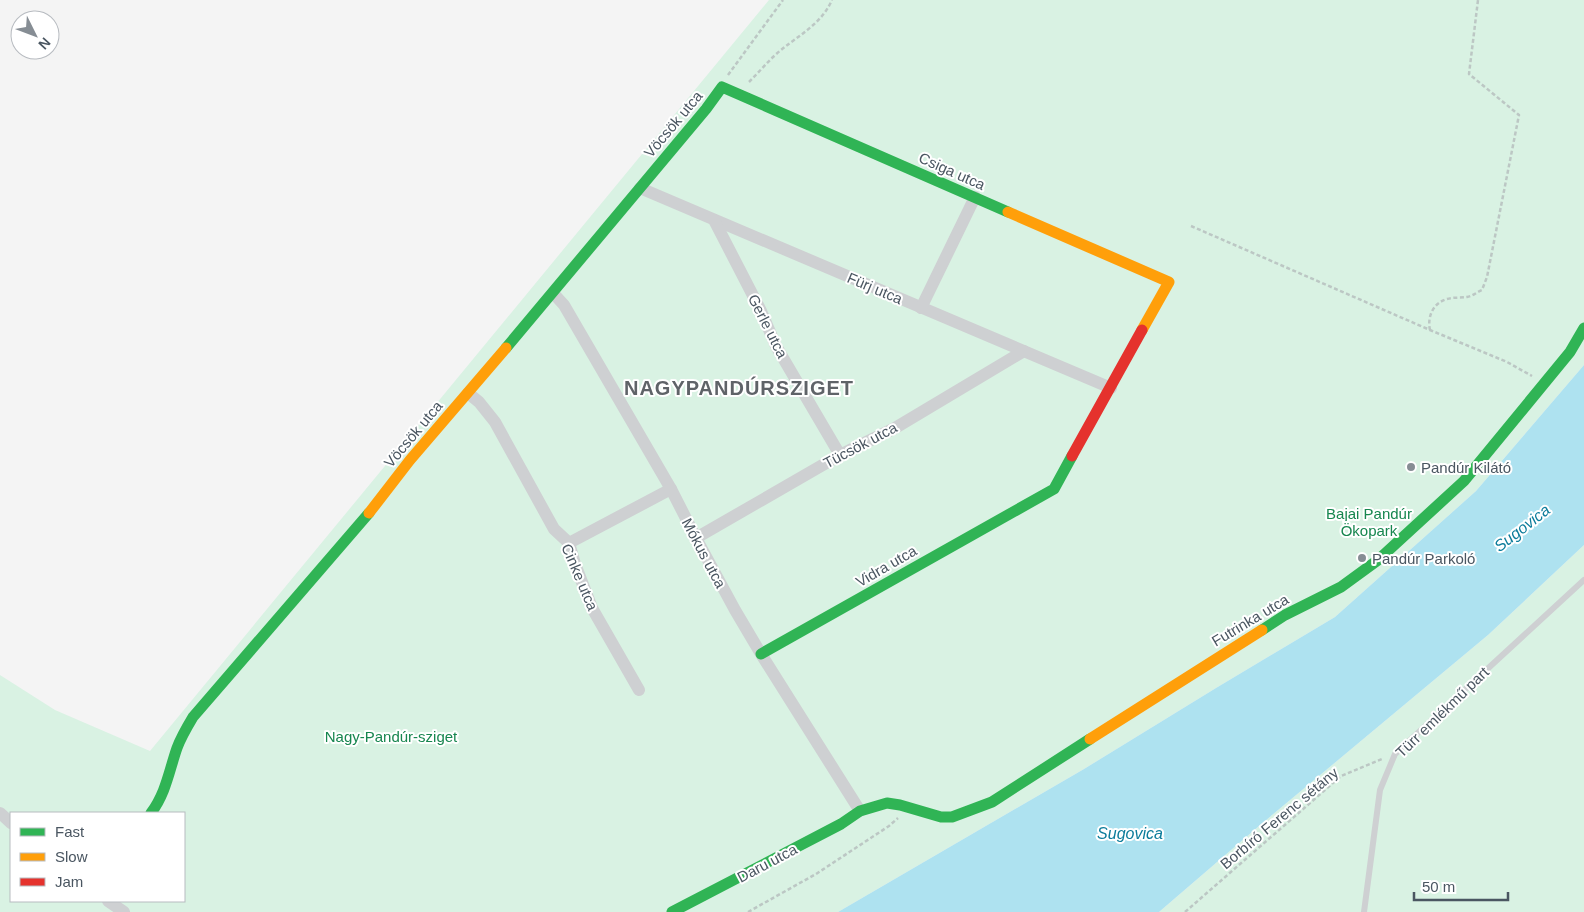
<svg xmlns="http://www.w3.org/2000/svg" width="1584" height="912" viewBox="0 0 1584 912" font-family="Helvetica,sans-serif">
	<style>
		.green { fill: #d9f2e3; fill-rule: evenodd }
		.water { fill: #aee2f0 }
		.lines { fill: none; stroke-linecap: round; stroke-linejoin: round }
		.path { stroke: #bcc7c4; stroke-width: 2.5; stroke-dasharray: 4 2.5; stroke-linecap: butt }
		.lane { stroke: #ced0d2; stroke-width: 6 }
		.street { stroke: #ced0d2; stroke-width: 12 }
		.fast { stroke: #30b455; stroke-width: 11 }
		.slow { stroke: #ff9f0a; stroke-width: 11 }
		.jam { stroke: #e5322d; stroke-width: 11 }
		.poi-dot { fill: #868d94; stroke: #fff; stroke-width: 2 }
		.labels { text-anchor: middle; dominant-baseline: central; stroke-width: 4; stroke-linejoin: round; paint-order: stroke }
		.street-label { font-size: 15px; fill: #4a5661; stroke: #fff }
		.poi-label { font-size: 15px; fill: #4a5661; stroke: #fff; text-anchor: start }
		.park-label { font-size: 15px; fill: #17864f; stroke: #fff }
		.water-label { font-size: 16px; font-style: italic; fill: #0c7c9b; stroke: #fff }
		.district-label { font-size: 20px; font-weight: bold; letter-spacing: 1px; fill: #5f6368; stroke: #fff }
	</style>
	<rect width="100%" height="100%" fill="#f4f4f4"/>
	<g class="green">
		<path d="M769,0H1584V365L1476,491L1335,617L1216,688L1084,769L838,912H0V675L55,710L150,751ZM11,813H184V901H11Z"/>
		<path d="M1584,545V912H1159L1259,826L1488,635Z"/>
	</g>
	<path class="water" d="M1584,365V545L1488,635L1259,826L1159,912H838L1084,769L1216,688L1335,617L1476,491Z"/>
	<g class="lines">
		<g class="path">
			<path d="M728,75L783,0"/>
			<path d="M749,82C757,74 765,65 773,57C794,37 820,27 832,0"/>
			<path d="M1191,226L1430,330L1507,362L1532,376"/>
			<path d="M1430,330C1427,317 1433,303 1447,299C1454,297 1461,298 1467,297C1473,296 1477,292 1482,290L1487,277L1519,115L1469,74L1478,0"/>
			<path d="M748,912L816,874L889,826L898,818"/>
			<path d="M1185,912L1341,776L1382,759"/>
		</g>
		<path class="lane" d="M1364,912L1380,790L1395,754L1584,580"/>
		<g class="street">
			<path d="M640,188L1111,388"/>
			<path d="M714,220L761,311L776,346L840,455"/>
			<path d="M553,293L564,305L671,489L696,538L735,610L761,654L860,811"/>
			<path d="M921,308L975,197"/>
			<path d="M468,393L479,402L495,422L554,529L569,543L575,564L592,608L639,690"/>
			<path d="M696,538L840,455L895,428L1024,351"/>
			<path d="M569,543L671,489"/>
			<path d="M0,813L11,823"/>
			<path d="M108,901L124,912"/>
		</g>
		<g class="fast">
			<path d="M506,348L706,109L722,87L1008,212"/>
			<path d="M1262,630L1285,615L1341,587L1378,560L1464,481L1570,352L1584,328"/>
			<path d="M761,654L1054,489L1072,456"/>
			<path d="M151,813C166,793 169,771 177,748C181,737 187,727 193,717L369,513"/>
			<path d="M672,912L841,824L860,811L887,803L900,805L941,817H952L992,802L1090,739"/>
		</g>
		<g class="slow">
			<path d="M1008,212L1169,282L1142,330"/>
			<path d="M369,513L410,460L506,348"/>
			<path d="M1090,739L1262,630"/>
		</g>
		<path class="jam" d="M1072,456L1142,330"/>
	</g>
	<g class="poi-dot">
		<circle cx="1411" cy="467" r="5"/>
		<circle cx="1362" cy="558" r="5"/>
	</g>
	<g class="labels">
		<g class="street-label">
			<text transform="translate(673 124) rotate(-50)">Vöcsök utca</text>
			<text transform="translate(952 171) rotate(24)">Csiga utca</text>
			<text transform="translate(875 288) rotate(23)">Fürj utca</text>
			<text transform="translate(768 326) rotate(63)">Gerle utca</text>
			<text transform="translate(413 434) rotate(-50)">Vöcsök utca</text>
			<text transform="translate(860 445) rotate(-28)">Tücsök utca</text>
			<text transform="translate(704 553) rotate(62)">Mókus utca</text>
			<text transform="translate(886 566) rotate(-30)">Vidra utca</text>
			<text transform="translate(580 577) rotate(67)">Cinke utca</text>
			<text transform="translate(1250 620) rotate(-31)">Futrinka utca</text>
			<text transform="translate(1442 712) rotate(-44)">Türr emlékmű part</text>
			<text transform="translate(1279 818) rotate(-40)">Borbíró Ferenc sétány</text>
			<text transform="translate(767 863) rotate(-28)">Daru utca</text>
		</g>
		<g class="poi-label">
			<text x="1421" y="467">Pandúr Kilátó</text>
			<text x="1372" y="558">Pandúr Parkoló</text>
		</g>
		<g class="park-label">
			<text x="1369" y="513">Bajai Pandúr<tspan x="1369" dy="17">Ökopark</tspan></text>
			<text x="391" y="736">Nagy-Pandúr-sziget</text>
		</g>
		<g class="water-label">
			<text transform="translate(1522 528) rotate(-38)">Sugovica</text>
			<text x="1130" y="833">Sugovica</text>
		</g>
		<g class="district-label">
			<text x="739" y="388">NAGYPANDÚRSZIGET</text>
		</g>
	</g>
	<rect x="10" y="812" width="175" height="90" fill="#ffffff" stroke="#b7bbc0"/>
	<rect x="20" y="828" width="25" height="8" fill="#30b455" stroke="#b7bbc0"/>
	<text x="55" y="837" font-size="15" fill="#4a5661">Fast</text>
	<rect x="20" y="853" width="25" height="8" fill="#ff9f0a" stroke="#b7bbc0"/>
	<text x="55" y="862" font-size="15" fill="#4a5661">Slow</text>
	<rect x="20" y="878" width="25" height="8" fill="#e5322d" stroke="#b7bbc0"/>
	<text x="55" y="887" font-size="15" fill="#4a5661">Jam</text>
	<g transform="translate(35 35) rotate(132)"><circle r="24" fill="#ffffff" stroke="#b7bbc0"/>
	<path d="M0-4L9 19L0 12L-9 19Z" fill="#868d94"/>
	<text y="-8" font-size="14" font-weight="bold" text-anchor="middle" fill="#4a5661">N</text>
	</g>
	<path d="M1414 892v8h94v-8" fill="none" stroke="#4a5661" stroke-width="2.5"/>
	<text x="1422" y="892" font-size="15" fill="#4a5661" stroke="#ffffff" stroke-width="4" paint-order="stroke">50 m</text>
</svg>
